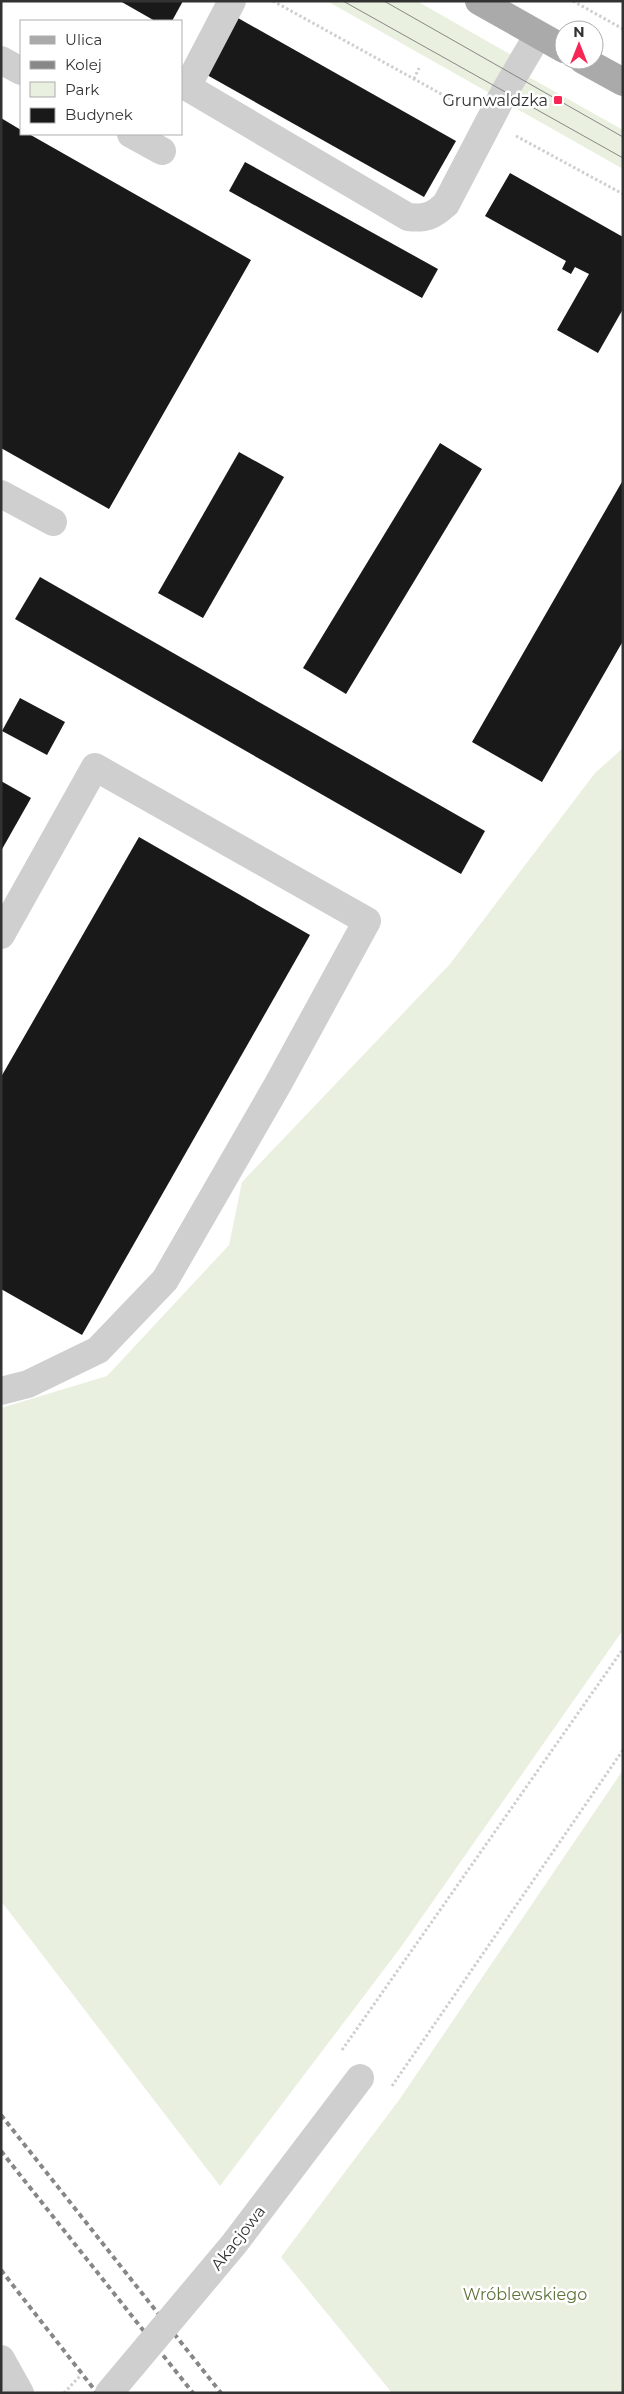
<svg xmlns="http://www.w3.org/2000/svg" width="624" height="2394" viewBox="0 0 624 2394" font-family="Montserrat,sans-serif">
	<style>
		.green { fill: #eaf0df }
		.building { fill: #191919 }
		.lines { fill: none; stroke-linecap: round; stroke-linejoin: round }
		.path { stroke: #cfcfcf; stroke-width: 3; stroke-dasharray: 2.5 2.5; stroke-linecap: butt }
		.minor { stroke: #cfcfcf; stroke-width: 28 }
		.major { stroke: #aaa; stroke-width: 28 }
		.tram { stroke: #878787; stroke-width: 1 }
		.rail { stroke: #878787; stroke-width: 4; stroke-dasharray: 5 4; stroke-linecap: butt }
		.path-bridge { stroke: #cfcfcf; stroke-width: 3; stroke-dasharray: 2.5 2.5; stroke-linecap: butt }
		.minor-bridge { stroke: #cfcfcf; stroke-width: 28 }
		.poi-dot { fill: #f62754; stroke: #fff; stroke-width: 2 }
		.labels { text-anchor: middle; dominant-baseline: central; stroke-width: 5; stroke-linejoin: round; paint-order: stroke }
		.poi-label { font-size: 16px; fill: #323232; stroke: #fff; text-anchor: end }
		.street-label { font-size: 16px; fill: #323232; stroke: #fff }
		.park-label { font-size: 16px; fill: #5d733a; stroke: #fff }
	</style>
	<rect width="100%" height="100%" fill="#fff"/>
	<g class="green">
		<path d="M327,1H417L522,61L527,76L623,130V169Z"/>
		<path d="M623,748V1630L401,1947L220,2186L1,1901V1408L107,1376L229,1245L242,1182L450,964L595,773Z"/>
		<path d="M623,1770V2393H392L281,2257L399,2100Z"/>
	</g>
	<g class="building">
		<path d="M120,1H183L172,21H155Z"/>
		<path d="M238,18L456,141L424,197L207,75Z"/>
		<path d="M1,118L21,130V134H29L251,260L109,509L1,448Z"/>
		<path d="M245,162L438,269L422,298L229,191Z"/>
		<path d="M510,173L623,237V309L598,353L557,330L589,274L575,267L571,274L562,269L566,261L485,216Z"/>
		<path d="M440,443L482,469L346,694L303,668Z"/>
		<path d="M239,452L284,477L203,618L158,593Z"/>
		<path d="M623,480V641L542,782L472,742Z"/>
		<path d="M40,577L485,831L461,874L15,619Z"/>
		<path d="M20,698L65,722L47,755L2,731Z"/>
		<path d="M1,781L31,798L1,851Z"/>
		<path d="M139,837L310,935L82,1335L1,1289V1077Z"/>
	</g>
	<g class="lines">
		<g class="path">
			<path d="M273,1L463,106"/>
			<path d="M573,1L623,29"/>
			<path d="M414,79L419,68"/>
			<path d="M516,136L623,194"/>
			<path d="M342,2050L623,1649"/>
			<path d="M392,2086L623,1750"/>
		</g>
		<g class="minor">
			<path d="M232,1L187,87L408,217C426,219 433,216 446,204L505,91L538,35"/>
			<path d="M1,60L21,71"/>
			<path d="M131,134L162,151"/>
			<path d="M1,494L53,522"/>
			<path d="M1,935L95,767L367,921L278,1084L165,1280L98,1350L28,1384L1,1391"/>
			<path d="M1,2359L20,2393"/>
		</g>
		<g class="major">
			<path d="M479,1L564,49"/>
			<path d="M583,60L623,82"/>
		</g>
		<g class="tram">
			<path d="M343,1L623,158"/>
			<path d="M384,1L623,137"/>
		</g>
		<g class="rail">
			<path d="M1,2115L221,2393"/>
			<path d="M1,2151L193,2393"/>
			<path d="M1,2270L97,2393"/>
		</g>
		<path class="path-bridge" d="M64,2393L80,2376"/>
		<path class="minor-bridge" d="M109,2393L234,2244L360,2078"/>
	</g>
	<rect class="poi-dot" x="553" y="95" width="10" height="10" rx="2.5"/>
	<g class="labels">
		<g class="poi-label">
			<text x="548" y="100">Grunwaldzka</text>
		</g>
		<g class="street-label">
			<text transform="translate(238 2238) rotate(-52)">Akacjowa</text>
		</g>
		<g class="park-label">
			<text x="525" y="2294">Wróblewskiego</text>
		</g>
	</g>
	<rect width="624" height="2394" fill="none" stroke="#323232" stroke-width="5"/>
	<rect x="20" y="20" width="162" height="115" fill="#ffffff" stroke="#adadad"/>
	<rect x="30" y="36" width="25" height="8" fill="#aaaaaa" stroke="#adadad"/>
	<text x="65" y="45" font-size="15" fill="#323232">Ulica</text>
	<rect x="30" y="61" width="25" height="8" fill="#878787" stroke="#adadad"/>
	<text x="65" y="70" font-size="15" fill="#323232">Kolej</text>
	<rect x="30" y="82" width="25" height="15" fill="#eaf0df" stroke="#adadad"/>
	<text x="65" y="95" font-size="15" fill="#323232">Park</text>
	<rect x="30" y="108" width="25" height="15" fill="#191919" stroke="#adadad"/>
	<text x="65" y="120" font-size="15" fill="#323232">Budynek</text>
	<g transform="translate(579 45)"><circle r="24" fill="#ffffff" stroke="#adadad"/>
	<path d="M0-4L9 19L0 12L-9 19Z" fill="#f62754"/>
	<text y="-8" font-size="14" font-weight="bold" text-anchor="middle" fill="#323232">N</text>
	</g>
</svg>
